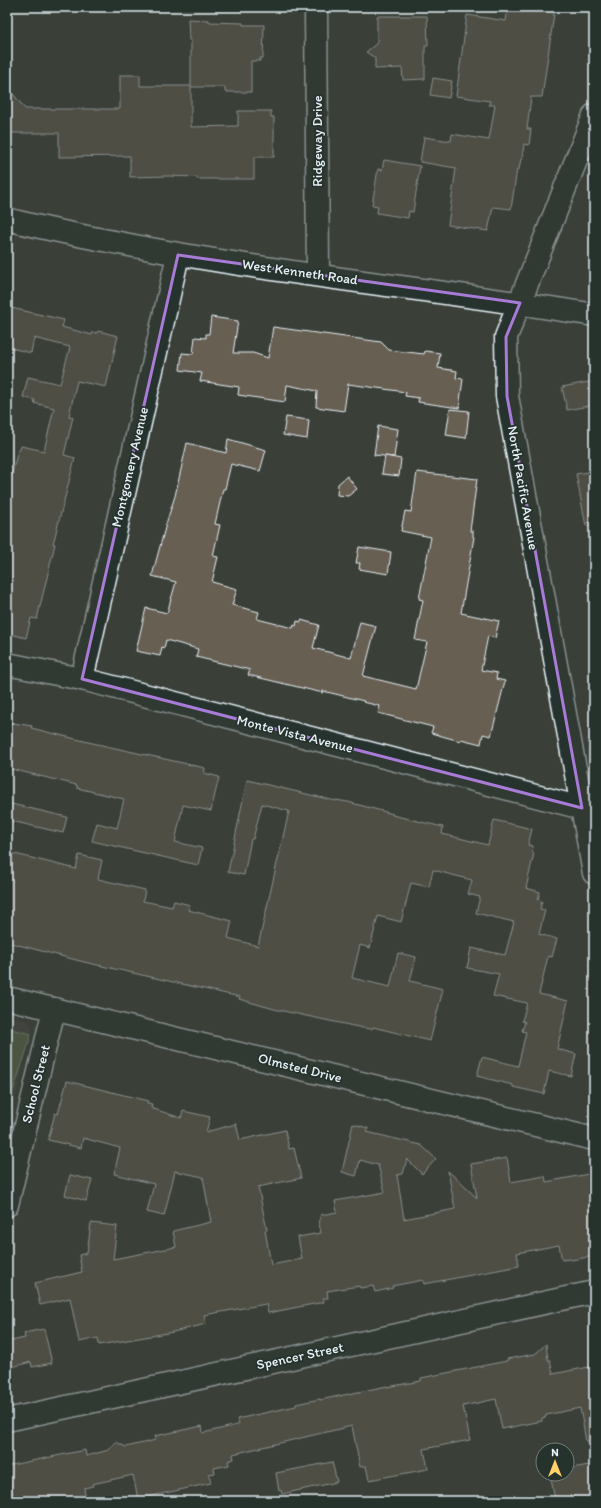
<svg xmlns="http://www.w3.org/2000/svg" width="601" height="1508" viewBox="0 0 601 1508" font-family="Itim,sans-serif">
	<style>
		.built { fill: #4b4c44 }
		.green { fill: #5e6c4d; stroke: #a3aea2 }
		.building { fill: #685e52; stroke: #e8f1f8 }
		.lines { fill: none; stroke-linecap: round; stroke-linejoin: round }
		.minor-casing { stroke: #e8f1f8; stroke-width: 25 }
		.minor { stroke: #26332d; stroke-width: 22 }
		.marked { fill: none; stroke: #a77bd6; stroke-width: 3; stroke-linejoin: round }
		.labels { text-anchor: middle; dominant-baseline: central; stroke-width: 3.5; stroke-linejoin: round; paint-order: stroke }
		.street-label { font-size: 14px; fill: #e8f1f8; stroke: #26332d }
	</style>
	<rect width="100%" height="100%" fill="#3a4038"/>
	<filter id="ink" filterUnits="userSpaceOnUse"><feTurbulence type="fractalNoise" baseFrequency=".025" numOctaves="2"/><feDisplacementMap in="SourceGraphic" scale="8" xChannelSelector="R" yChannelSelector="G"/><feConvolveMatrix kernelMatrix="1 2 1 2 8 2 1 2 1" color-interpolation-filters="sRGB"/></filter>
	<g filter="url(#ink)">
		<path class="built" d="M7,1016L28,1021L32,1028L7,1132Z"/>
		<path class="green" d="M7,1028L31,1034L26,1052L7,1108Z"/>
		<g class="building">
			<path d="M508,7H555L542,97H531L527,129H531L529,145L524,144L522,159H521L519,169H517L511,209L493,207L488,231L448,225L456,168L420,162L424,137L451,141L452,134L489,140L495,105H489L490,101L456,96L467,15L506,21Z"/>
			<path d="M377,16H427L428,46H425V79L403,80L402,68L375,69V58L366,52L377,43Z"/>
			<path d="M188,19L209,20V22L243,23V25H264L263,58H260V61H251V92H225V87H191V127L238,126V111H271V117H274V157H254V179H197V177L169,176L130,177V156L59,157V133H7V86L25,109H120V75H140V86H191V40H189Z"/>
			<path d="M433,78L452,81L449,98L430,95Z"/>
			<path d="M384,160L420,166L413,212L409,211L408,218L377,213L378,206L372,205L378,169L382,170Z"/>
			<path d="M7,307L64,320L62,327L92,335L93,332L97,333L98,331L118,336L106,387L77,381L69,416L73,417L64,455L75,458L53,544H55L37,619L31,618L26,638L7,633V494L18,450H20L21,446L44,451L54,408L34,403L35,400L23,397L28,377L60,384L70,347L34,338L31,353L7,347Z"/>
			<path d="M211,317L238,321L233,353H253L268,358L273,327L381,342L389,350L424,354L425,351L440,353L438,368L457,371L456,378L463,379L459,408L418,402L419,398L405,396L406,392L348,384L344,411L316,407L317,391L287,385L285,402L238,395L239,387L200,381L202,373L180,370L182,353L193,354L195,337L206,338V334H209Z"/>
			<path d="M594,381V405L567,410L562,387Z"/>
			<path d="M450,409L469,411L466,438L446,435Z"/>
			<path d="M286,417L309,420L307,439L283,435Z"/>
			<path d="M378,426L398,429L394,457L374,455Z"/>
			<path d="M228,439L266,450L260,471L231,464L225,489H223L215,524L220,525L213,556L218,557L212,582L237,589L232,605L259,612L257,619L293,628L294,625L296,626L297,621L301,622V620L319,625L313,648L351,658L360,622L376,626L363,676L416,689L427,642L415,640L423,600L419,599L431,537L401,531L405,511L411,512L417,472L477,479L470,531H473V537H474L461,613L499,621L495,638L488,636L481,670L497,673L496,679L505,681L491,736L483,734L481,744L461,739L460,741L431,733L433,727L378,713L380,706L363,702L364,701L323,691V693L248,675L250,670L196,657L198,649L166,640L164,648L162,647L160,656L136,651L146,608L167,613L176,582L152,576L166,524L175,496L187,443L226,453Z"/>
			<path d="M385,456L401,459L399,476L382,474Z"/>
			<path d="M594,471V526H586L576,474Z"/>
			<path d="M347,476L357,489L348,496L337,495L338,484Z"/>
			<path d="M359,547L391,552L388,574L359,569L360,563H356Z"/>
			<path d="M7,722L32,726L31,728L88,742L205,768L204,773L219,777L211,811L183,805L175,842L202,848L198,865L92,841L97,823L117,828L124,799L77,788V785L7,768Z"/>
			<path d="M247,780L336,801V800L348,802L393,814L392,815L443,827L442,834L488,845L494,820L532,829L528,845L533,846L532,852L534,853L526,888L540,892L538,900L542,901L540,909L545,910L539,934L557,939L552,957L548,956L539,994L568,1001L557,1049L576,1054L571,1076L549,1071L544,1094L513,1087V1085L477,1076L482,1057L518,1066L526,1032L522,1031L525,1022L522,1021L527,1003L493,996L499,974L467,968L471,948L505,955L514,922L476,913L480,897L468,894L472,880L433,870L429,887L411,883L401,922L378,916L370,948L360,945L352,978L390,987L398,953L416,957L410,981L443,989L430,1041L373,1027L372,1029L363,1028L274,1009L239,999L240,997L84,962L7,942V852L76,869L79,855L102,860L98,879L145,890L143,901L172,907L174,901L190,905L188,910L232,921L228,938L258,946L289,811L262,804L253,839H251L244,875L228,872Z"/>
			<path d="M7,803L67,817L63,833L7,820Z"/>
			<path d="M67,1081L148,1101L147,1103L152,1104L151,1108L181,1118L183,1111L210,1117L206,1132L236,1124L240,1140L285,1130L289,1149L294,1148L301,1178L258,1187L267,1230H265L271,1265L302,1259L298,1237L321,1233L319,1224L321,1215L337,1212L335,1201L385,1192L378,1165L360,1160L356,1176L342,1172L353,1124L368,1128L367,1132L421,1145L436,1159L422,1174L407,1159L403,1174L397,1175L404,1219L455,1209L448,1171L477,1198L471,1164L507,1158L511,1182L545,1176L546,1182L594,1173V1256L571,1260L570,1259L562,1260L559,1245L517,1253L519,1266L424,1284L423,1280L392,1286L393,1288L375,1292L373,1286L360,1288L359,1286L327,1291L328,1298H323L324,1302L283,1310L268,1313L266,1304L204,1315L206,1324L173,1332L99,1345L98,1338L79,1342L70,1298L40,1305L35,1283L82,1272L79,1255L87,1253L91,1223L117,1226L113,1259L176,1247L173,1231L211,1222L203,1177L175,1171L164,1216L147,1212L154,1184L114,1174L120,1148L83,1138L81,1148L48,1140L55,1113L58,1114Z"/>
			<path d="M70,1175L92,1180L86,1201L65,1195Z"/>
			<path d="M44,1329L52,1363L32,1367L31,1362L7,1368V1342L25,1338L24,1333Z"/>
			<path d="M546,1344L548,1360H550L553,1374L594,1366V1441H586L580,1408L546,1415V1417L542,1418V1421L502,1429L496,1399L463,1406L470,1440L424,1449L428,1469L369,1480L366,1466L360,1467L352,1426L233,1454L234,1459L228,1461L229,1465L214,1468L215,1473L209,1474L211,1483L138,1499L133,1475L92,1484L93,1486L84,1488L86,1501H14L7,1466L85,1450L86,1456L109,1450L116,1442L126,1447L156,1440L155,1436L202,1426L203,1433L237,1425L239,1424L237,1419L296,1406V1404L320,1399V1400L387,1386V1387L421,1381V1378L507,1361V1359L535,1354Z"/>
			<path d="M332,1462L337,1482L282,1494L281,1490L279,1491L276,1473Z"/>
			<path d="M594,1464V1497L576,1501L575,1496L555,1500L550,1474H567V1469Z"/>
		</g>
		<g class="lines">
			<g class="minor-casing">
				<g id="minor">
					<path d="M316,7L318,275"/>
					<path d="M594,115L506,337L507,396L594,873"/>
					<path d="M7,219C44,229 82,236 119,243C276,274 436,289 594,315"/>
					<path d="M7,664L82,679L582,808"/>
					<path d="M82,679L178,255"/>
					<path d="M7,998L594,1139"/>
					<path d="M7,1205L54,1009"/>
					<path d="M7,1420L594,1292"/>
				</g>
			</g>
			<use href="#minor" class="minor"/>
		</g>
	</g>
	<path d="M0 0H601V1508H0ZM178,255L520,303L506,337L507,396L582,808L82,679Z" fill="#3a4038" fill-opacity=".55" fill-rule="evenodd"/>
	<path class="marked" d="M178,255L520,303L506,337L507,396L582,808L82,679Z"/>
	<g class="labels">
		<g class="street-label">
			<text transform="translate(317 141) rotate(-90)">Ridgeway Drive</text>
			<text transform="translate(300 272) rotate(8)">West Kenneth Road</text>
			<text transform="translate(130 467) rotate(-77)">Montgomery Avenue</text>
			<text transform="translate(523 488) rotate(80)">North Pacific Avenue</text>
			<text transform="translate(295 734) rotate(14)">Monte Vista Avenue</text>
			<text transform="translate(300 1068) rotate(14)">Olmsted Drive</text>
			<text transform="translate(36 1084) rotate(-76)">School Street</text>
			<text transform="translate(300 1356) rotate(-12)">Spencer Street</text>
		</g>
	</g>
	<rect width="601" height="1508" fill="none" stroke="#26332d" stroke-width="24"/>
	<rect x="12" y="12" width="577" height="1484" fill="none" stroke="#e8f1f8" stroke-width="1.5" filter="url(#ink)"/>
	<g transform="translate(555 1462)"><circle r="19" fill="#26332d" stroke="#747f7e"/>
	<path d="M0-3L7 15L0 10L-7 15Z" fill="#ffd166"/>
	<text y="-6" font-size="11" font-weight="bold" text-anchor="middle" fill="#e8f1f8">N</text>
	</g>
</svg>
